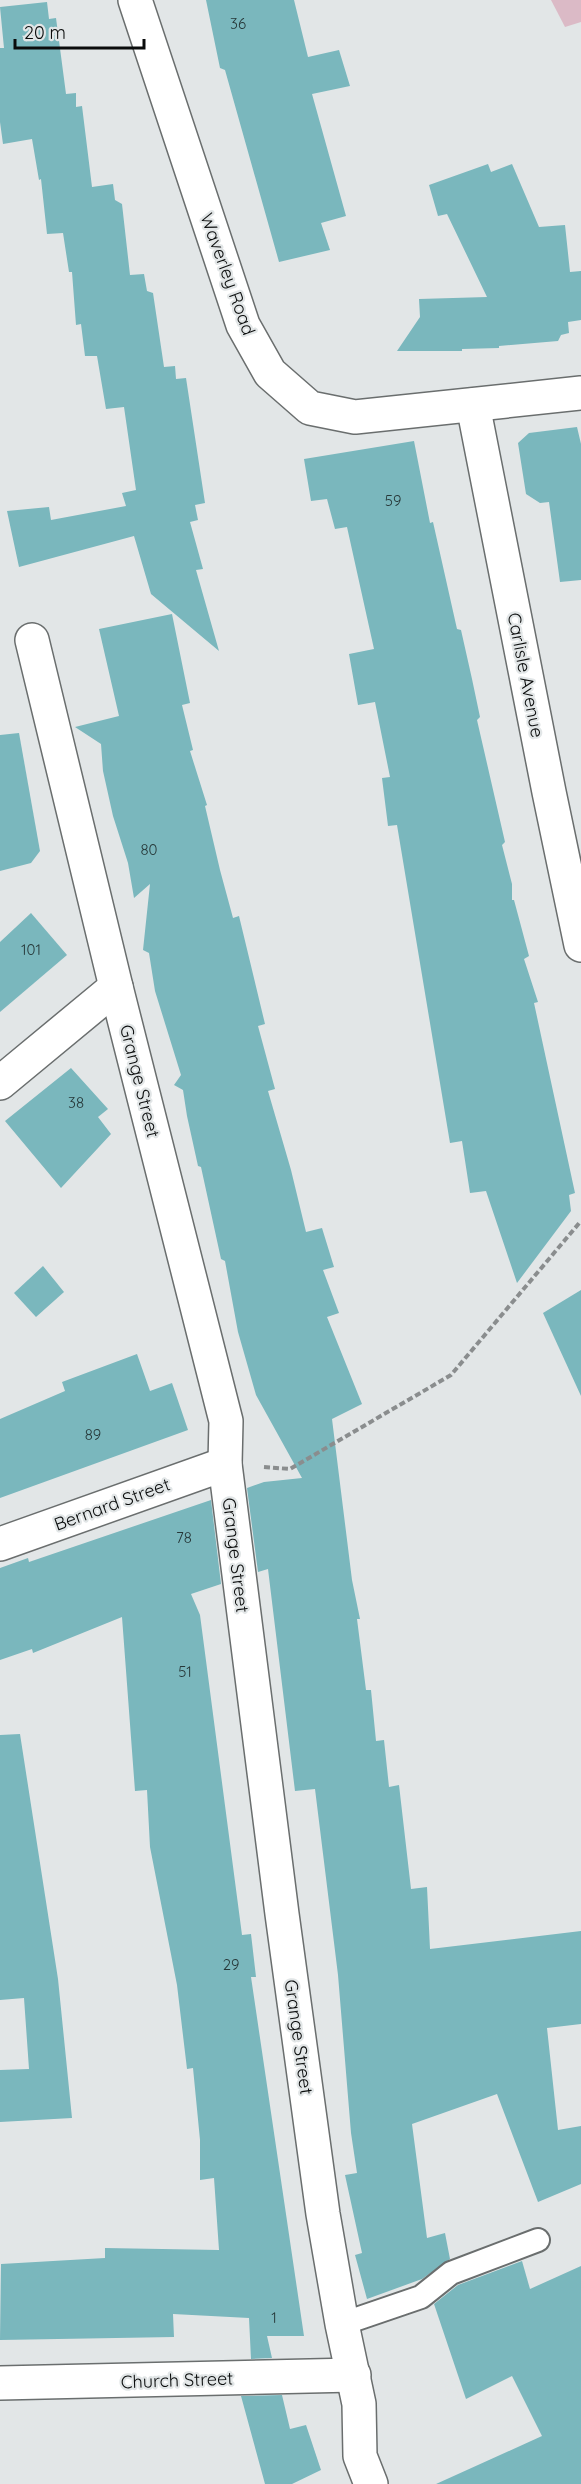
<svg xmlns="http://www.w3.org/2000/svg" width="581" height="2484" viewBox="0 0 581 2484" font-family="Quicksand,sans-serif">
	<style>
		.green { fill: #dbbac6 }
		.building { fill: #7ab7bd }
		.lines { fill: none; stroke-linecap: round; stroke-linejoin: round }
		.lane-casing { stroke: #6a6e6e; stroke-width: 26 }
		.street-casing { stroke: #6a6e6e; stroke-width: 36 }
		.path { stroke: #8a8d8e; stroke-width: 4; stroke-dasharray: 6 3; stroke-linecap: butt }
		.lane { stroke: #fff; stroke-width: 22 }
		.street { stroke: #fff; stroke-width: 33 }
		.labels { text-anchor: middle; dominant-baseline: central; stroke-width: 4.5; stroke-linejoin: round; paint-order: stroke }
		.number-label { font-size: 15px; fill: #263738 }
		.street-label { font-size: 18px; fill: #0a0c0c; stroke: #e2e6e7 }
	</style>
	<rect width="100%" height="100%" fill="#e2e6e7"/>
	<path class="green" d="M551,0H581V22L565,27Z"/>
	<g class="building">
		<path d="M206,0H294L308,57L339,50L350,86L312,94L346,216L321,223L330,250L279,262L225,70L220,68Z"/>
		<path d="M47,2L49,19L56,18L66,94L76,93V107L82,106L92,187L113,184L115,200L122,204L130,275L144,274L147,291L153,293L164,367L175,366L176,379L186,378L205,503L195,505L198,520L190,522L203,569L196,570L219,651L151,594L134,536L19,567L7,511L49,507L51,520L126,506L122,493L136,490L124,407L106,409L97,356H85L81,324L76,325L72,272H69L63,233L47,234L41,179L39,180L32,139L3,144L0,122V48H4L0,7Z"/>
		<path d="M488,164L491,172L512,164L539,227L565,225L570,272L581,271V320L568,322L569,333L561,335L558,341L499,346V348L462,349V351H397L420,317L419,299L487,297L447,214L438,216L429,185Z"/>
		<path d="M577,427L581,444V580L560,582L549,502L540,503L526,494L518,443L529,433Z"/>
		<path d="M414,441L430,523L433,522L457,629L461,630L472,679L480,717L477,720L505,842L502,845L512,884V900H514L529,956L524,959L538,1002L534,1003L575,1193L569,1195L571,1211L517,1283L486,1191L470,1193L462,1141L450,1143L397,825L388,826L382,778L390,777L375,702L358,705L349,654L374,649L347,527L335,529L327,499L311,501L304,459Z"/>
		<path d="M172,614L190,703L182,705L193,750L190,751L207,805L205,806L220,870L233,918L239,916L265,1024L258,1026L275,1089L268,1091L291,1170L306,1232L322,1228L334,1267L323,1270L339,1313L327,1317L362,1404L332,1419L352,1580L360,1619H357L366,1690H371L376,1741L384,1740L389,1787L399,1785L411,1889L427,1887L430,1949L581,1931V2024L547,2028L558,2130L581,2126V2184L538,2202L497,2094L412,2124L427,2238L445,2233L450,2259L422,2279L367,2299L355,2255L362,2253L345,2175L357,2173L351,2133L338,1975L315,1789L295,1791L268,1569L258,1572L247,1488L264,1482L302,1478L256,1395L238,1332L225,1261L221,1259L201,1167L198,1166L187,1116L183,1090L174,1085L181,1075L155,991L149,953L143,950L150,884L134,898L128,863L113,816L103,771L101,744L75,727L119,716L99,629Z"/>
		<path d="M19,733L40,851L31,863L0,871V735Z"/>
		<path d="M31,913L67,955L0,1012V942Z"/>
		<path d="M71,1068L108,1109L98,1117L111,1134L61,1188L5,1121Z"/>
		<path d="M43,1266L64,1292L36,1317L14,1293Z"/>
		<path d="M581,1290V1396L543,1313Z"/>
		<path d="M137,1354L150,1391L172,1383L188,1430L0,1498V1419L65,1391L62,1382Z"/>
		<path d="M211,1500L221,1584L191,1594L200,1615L242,1935L251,1934L256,1977H251L304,2336H267L272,2358L251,2359L249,2318L173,2314L174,2337L0,2340L1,2264L105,2258V2248L219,2250L214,2178L200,2180V2140L193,2068L187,2069L177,1985L150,1847L147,1790L135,1791L122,1617L33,1653L32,1649L0,1660V1568L28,1558L29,1562Z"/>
		<path d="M20,1734L58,1979L72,2118L0,2122V2070L29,2069L24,1998L0,2000V1735Z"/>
		<path d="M522,2261L530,2289L581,2266V2484H436L542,2436L512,2376L466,2399L434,2304L458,2285Z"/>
		<path d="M282,2395L290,2429L306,2425L321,2470L292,2484H265L241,2396Z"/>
	</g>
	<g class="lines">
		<g class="lane-casing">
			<path id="lane" d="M342,2324L421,2297L451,2273L538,2240"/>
		</g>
		<g class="street-casing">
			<g id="street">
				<path d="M135,0L243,325L270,373L310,408L355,417L581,393"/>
				<path d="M473,405L549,792L581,945"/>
				<path d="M32,640L116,987L226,1421L225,1464L282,1914L323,2214L342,2324L359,2404L360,2456L371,2484"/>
				<path d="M0,1083L116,987"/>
				<path d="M0,1544L225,1464"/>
				<path d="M0,2383L354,2375"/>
			</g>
		</g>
		<path class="path" d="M264,1467L290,1469L451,1375L581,1221"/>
		<use href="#lane" class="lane"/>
		<use href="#street" class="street"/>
	</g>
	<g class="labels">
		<g class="number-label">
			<text x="238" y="23">36</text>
			<text x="393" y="500">59</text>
			<text x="149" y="849">80</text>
			<text x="31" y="949">101</text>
			<text x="76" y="1102">38</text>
			<text x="93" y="1434">89</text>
			<text x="184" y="1537">78</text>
			<text x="185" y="1671">51</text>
			<text x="231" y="1964">29</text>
			<text x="274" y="2317">1</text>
		</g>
		<g class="street-label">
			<text transform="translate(228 274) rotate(70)">Waverley Road</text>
			<text transform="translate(526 675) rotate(79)">Carlisle Avenue</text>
			<text transform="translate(140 1081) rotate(76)">Grange Street</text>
			<text transform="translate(112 1504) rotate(-20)">Bernard Street</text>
			<text transform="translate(236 1555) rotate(83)">Grange Street</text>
			<text transform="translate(299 2037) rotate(82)">Grange Street</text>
			<text transform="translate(177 2380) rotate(-2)">Church Street</text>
		</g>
	</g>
	<path d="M15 39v9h129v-9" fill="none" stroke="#0a0c0c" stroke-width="3"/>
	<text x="24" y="39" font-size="18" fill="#0a0c0c" stroke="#e2e6e7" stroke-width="4.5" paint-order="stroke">20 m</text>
</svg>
